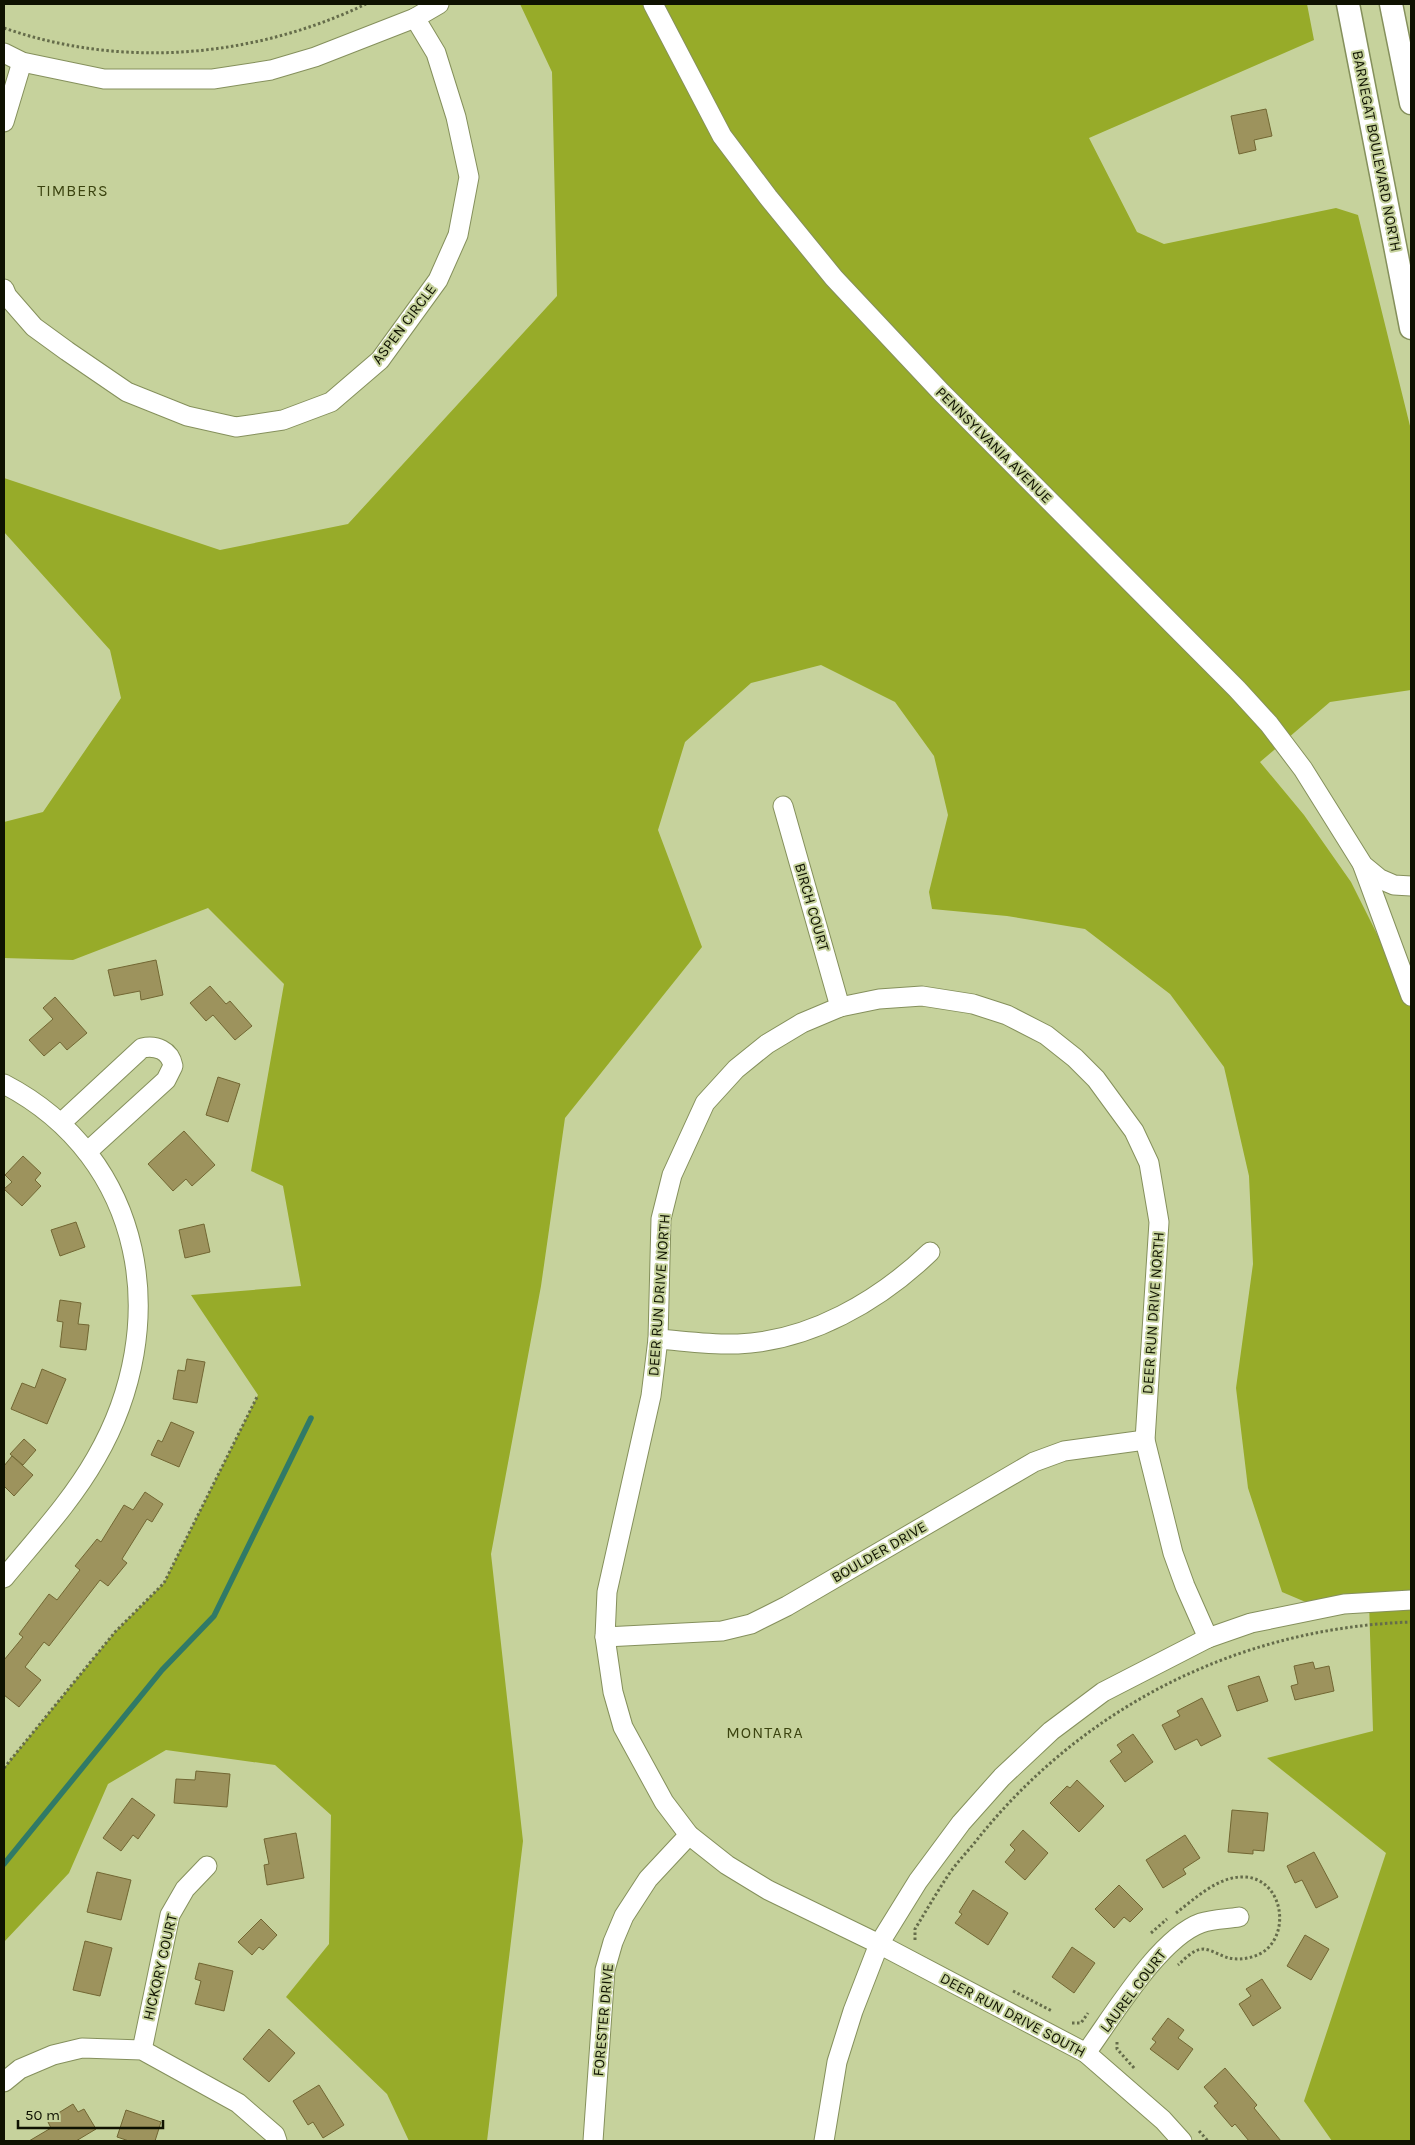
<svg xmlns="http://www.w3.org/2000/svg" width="1415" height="2145" viewBox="0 0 1415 2145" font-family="Karla,sans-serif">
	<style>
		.green { fill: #97ab29 }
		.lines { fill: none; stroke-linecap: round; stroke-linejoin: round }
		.stream { stroke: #307a67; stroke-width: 5.5 }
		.building { fill: #9d935d; stroke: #726733 }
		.minor-casing { stroke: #85905c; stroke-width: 21 }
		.tertiary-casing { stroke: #85905c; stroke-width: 25 }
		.path { stroke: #656c4a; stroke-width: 3; stroke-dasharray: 2.5 2.5; stroke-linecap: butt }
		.minor { stroke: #fff; stroke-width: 19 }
		.tertiary { stroke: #fff; stroke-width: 22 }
		.labels { text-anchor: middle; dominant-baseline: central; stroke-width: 4; stroke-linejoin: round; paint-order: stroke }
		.street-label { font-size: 15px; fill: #0f1201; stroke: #c6d29c }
		.neighbourhood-label { font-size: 16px; letter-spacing: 1px; fill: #3b430f; stroke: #c6d29c }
	</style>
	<rect width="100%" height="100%" fill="#c6d29c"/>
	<path class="green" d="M520,4H1307L1314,40L1089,138L1137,232L1164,244L1336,208L1358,215L1411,430V690L1330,702L1260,762L1304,815L1351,882L1411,1002V2141H1332L1304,2101L1386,1853L1267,1758L1373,1731L1369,1602L1315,1606L1282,1592L1248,1488L1236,1388L1253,1264L1249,1176L1224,1067L1170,994L1085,929L1007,916L932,909L929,892L948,815L934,756L895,702L821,665L751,683L685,742L658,830L702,947L565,1118L541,1286L491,1554L523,1841L487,2141H409L387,2094L286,1997L329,1944L331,1815L275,1765L166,1750L108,1784L69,1873L4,1942V1768L115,1632L164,1583L258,1395L191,1295L301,1286L283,1186L251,1171L284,984L208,908L73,960L4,958V822L43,812L121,698L110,650L4,532V478L220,550L348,524L557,296L552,72Z"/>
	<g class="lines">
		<path class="stream" d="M4,1864L162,1670L214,1616L311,1418"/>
	</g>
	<g class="building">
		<path d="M1266,109L1272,136L1254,140L1256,150L1239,154L1231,116Z"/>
		<path d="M156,960L163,995L141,1000L140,991L114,996L108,970Z"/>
		<path d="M210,986L226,1004L230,1001L252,1026L235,1040L213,1015L206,1021L190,1003Z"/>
		<path d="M55,997L87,1033L67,1050L60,1042L44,1056L29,1040L53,1019L43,1008Z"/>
		<path d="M218,1077L240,1084L228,1122L206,1115Z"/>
		<path d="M184,1131L215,1165L192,1186L186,1179L173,1191L148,1164Z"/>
		<path d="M23,1156L41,1173L35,1180L41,1186L22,1206L4,1189L12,1182L5,1175Z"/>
		<path d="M76,1222L85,1247L60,1256L51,1230Z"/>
		<path d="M204,1224L210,1252L185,1258L179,1230Z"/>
		<path d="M60,1300L81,1303L78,1324L89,1325L86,1350L60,1347L63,1322L57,1321Z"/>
		<path d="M187,1359L205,1362L197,1403L173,1399L178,1370L185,1371Z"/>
		<path d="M42,1369L66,1379L47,1424L11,1409L22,1383L35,1388Z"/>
		<path d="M171,1422L194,1432L179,1467L151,1455L158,1440L162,1442Z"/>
		<path d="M24,1439L36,1450L23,1465L10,1454Z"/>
		<path d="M12,1456L33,1475L14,1496L4,1486V1466Z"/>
		<path d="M145,1492L163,1504L152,1522L147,1519L122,1559L127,1563L108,1586L100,1580L49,1646L44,1642L25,1667L41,1680L19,1707L4,1695V1660L23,1637L19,1634L49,1594L57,1600L80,1570L75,1566L97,1539L101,1542L124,1505L133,1510Z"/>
		<path d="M1313,1662L1315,1669L1329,1666L1334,1691L1295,1700L1291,1686L1298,1684L1294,1666Z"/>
		<path d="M1259,1676L1268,1701L1237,1711L1228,1686Z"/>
		<path d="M1202,1698L1221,1736L1201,1746L1197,1739L1175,1750L1162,1725L1180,1716L1177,1711Z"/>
		<path d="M1133,1734L1153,1762L1125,1782L1110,1761L1122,1752L1117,1745Z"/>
		<path d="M196,1771L230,1774L227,1807L174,1803L176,1779L195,1780Z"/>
		<path d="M1077,1780L1104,1806L1079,1832L1050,1803L1067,1786L1070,1788Z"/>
		<path d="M132,1798L155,1815L138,1839L133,1835L121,1851L103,1838Z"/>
		<path d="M1232,1810L1268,1813L1264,1851L1253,1850V1854L1228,1852Z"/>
		<path d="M1023,1830L1048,1853L1025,1880L1005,1862L1015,1850L1010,1845Z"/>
		<path d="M296,1833L304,1878L267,1885L264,1865L269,1864L264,1839Z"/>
		<path d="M1185,1835L1200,1858L1183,1869L1186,1874L1163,1888L1146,1860Z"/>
		<path d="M1314,1852L1338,1897L1316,1908L1302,1880L1295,1883L1287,1866Z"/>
		<path d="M97,1872L131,1880L121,1920L87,1912Z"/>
		<path d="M1119,1885L1143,1909L1130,1922L1124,1917L1114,1928L1095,1909Z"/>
		<path d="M973,1890L1008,1913L988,1945L955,1923L962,1914L959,1912Z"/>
		<path d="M261,1919L277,1935L263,1950L259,1947L252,1955L238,1942Z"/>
		<path d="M1305,1935L1329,1949L1311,1980L1287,1966Z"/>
		<path d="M85,1941L112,1948L100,1996L73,1990Z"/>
		<path d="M1072,1947L1095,1963L1074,1993L1052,1977Z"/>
		<path d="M199,1963L233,1971L224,2011L195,2004L201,1981L195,1979Z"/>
		<path d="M1262,1979L1281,2008L1253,2026L1239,2004L1251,1996L1246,1989Z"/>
		<path d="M1168,2018L1184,2030L1178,2038L1193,2049L1178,2070L1150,2049L1156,2042L1152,2039Z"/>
		<path d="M269,2029L295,2053L269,2082L243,2059Z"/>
		<path d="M1225,2068L1257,2105L1254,2108L1281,2141H1249L1235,2124L1232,2127L1214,2106L1218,2103L1204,2087Z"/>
		<path d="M319,2085L344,2125L323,2138L313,2122L308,2125L293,2101Z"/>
		<path d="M73,2104L78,2112L84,2109L96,2129L76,2141H29L51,2128L47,2120Z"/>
		<path d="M126,2110L161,2122L155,2141H129L117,2137Z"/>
	</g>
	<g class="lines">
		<g class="minor-casing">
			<g id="minor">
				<path d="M653,4L722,136L768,197L834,278L941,392L1237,689L1269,724L1303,769L1363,865L1380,879L1394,885L1411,886"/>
				<path d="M4,53L22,62L104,79H213L271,70L315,57L415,18L439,4"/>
				<path d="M4,122L22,62"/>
				<path d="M4,289L7,296L34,327L67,351L127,392L187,416L236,427L283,420L331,402L380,360L438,280L458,235L469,177L456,117L436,53L415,18"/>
				<path d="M783,806L840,1007"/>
				<path d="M1363,866L1411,996"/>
				<path d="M4,1084C146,1158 173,1325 96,1458C71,1502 36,1539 4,1578"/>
				<path d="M61,1123L142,1048C156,1045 170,1050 173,1066L166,1080L87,1152"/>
				<path d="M658,1339C684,1341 712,1345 738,1344C810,1341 879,1301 930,1252"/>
				<path d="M605,1637L722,1631L751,1624L787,1606L1034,1462L1064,1451L1145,1440"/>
				<path d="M142,2050L170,1915L185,1889L207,1866"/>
				<path d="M1086,2053C1113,2016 1159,1938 1201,1923C1213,1919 1227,1919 1239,1917"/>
				<path d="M4,2082L20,2069L53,2055L82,2048L142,2050L238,2103L275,2135L277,2141"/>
				<path d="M593,2141L605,1970L613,1942L624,1916L648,1879L689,1835"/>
				<path d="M824,2141L837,2062L853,2011L879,1944L918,1881L961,1823L1002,1777L1051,1731L1103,1692L1208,1638L1251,1623L1344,1604L1411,1600"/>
				<path d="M1182,2141L1163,2120L1086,2053L879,1944L768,1890L727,1865L689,1835L664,1802L623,1727L613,1692L605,1637L607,1592L651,1396L658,1339L661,1219L672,1175L705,1103L736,1069L767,1044L802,1023L840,1007L879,999L922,996L973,1004L1007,1015L1046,1035L1075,1058L1096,1079L1134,1131L1149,1163L1159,1222L1145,1440L1173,1553L1185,1586L1208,1638"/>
			</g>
		</g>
		<g class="tertiary-casing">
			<g id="tertiary">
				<path d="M1348,4L1411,328"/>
				<path d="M1391,4L1411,103"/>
			</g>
		</g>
		<g class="path">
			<path d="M4,28C122,69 253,58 366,4"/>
			<path d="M4,1768L115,1632L164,1583L258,1395"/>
			<path d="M1176,1913C1196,1898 1219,1875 1246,1877C1280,1880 1290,1926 1268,1948C1259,1957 1242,1961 1229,1958C1221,1956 1212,1950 1204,1949C1193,1949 1185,1959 1178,1965"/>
			<path d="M1151,1933L1167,1919"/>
			<path d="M915,1940V1929C926,1911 937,1892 949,1874C958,1861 970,1849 980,1836C1087,1704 1241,1628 1411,1622"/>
			<path d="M1013,1991L1052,2011"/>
			<path d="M1072,2023H1081L1088,2013"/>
			<path d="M1117,2042V2049L1135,2069"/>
			<path d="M1199,2131L1208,2141"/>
		</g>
		<use href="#minor" class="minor"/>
		<use href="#tertiary" class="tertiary"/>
	</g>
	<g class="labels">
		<g class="street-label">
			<text transform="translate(1377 151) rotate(79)">BARNEGAT BOULEVARD NORTH</text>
			<text transform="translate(404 324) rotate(-53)">ASPEN CIRCLE</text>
			<text transform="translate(994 445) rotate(45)">PENNSYLVANIA AVENUE</text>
			<text transform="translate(812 907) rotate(74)">BIRCH COURT</text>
			<text transform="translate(659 1295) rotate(-86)">DEER RUN DRIVE NORTH</text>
			<text transform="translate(1153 1313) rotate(-86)">DEER RUN DRIVE NORTH</text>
			<text transform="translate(879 1552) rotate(-30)">BOULDER DRIVE</text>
			<text transform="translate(160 1967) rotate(-77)">HICKORY COURT</text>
			<text transform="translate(1133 1991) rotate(-53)">LAUREL COURT</text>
			<text transform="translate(1013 2015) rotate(28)">DEER RUN DRIVE SOUTH</text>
			<text transform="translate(603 2020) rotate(-85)">FORESTER DRIVE</text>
		</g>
		<g class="neighbourhood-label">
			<text x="73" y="190">TIMBERS</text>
			<text x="765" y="1732">MONTARA</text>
		</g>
	</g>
	<rect width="1415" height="2145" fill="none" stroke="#0f1201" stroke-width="10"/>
	<path d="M18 2120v8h145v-8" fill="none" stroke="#0f1201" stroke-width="2.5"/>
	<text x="25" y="2120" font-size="15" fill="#0f1201" stroke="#c6d29c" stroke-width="4" paint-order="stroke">50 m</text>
</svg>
